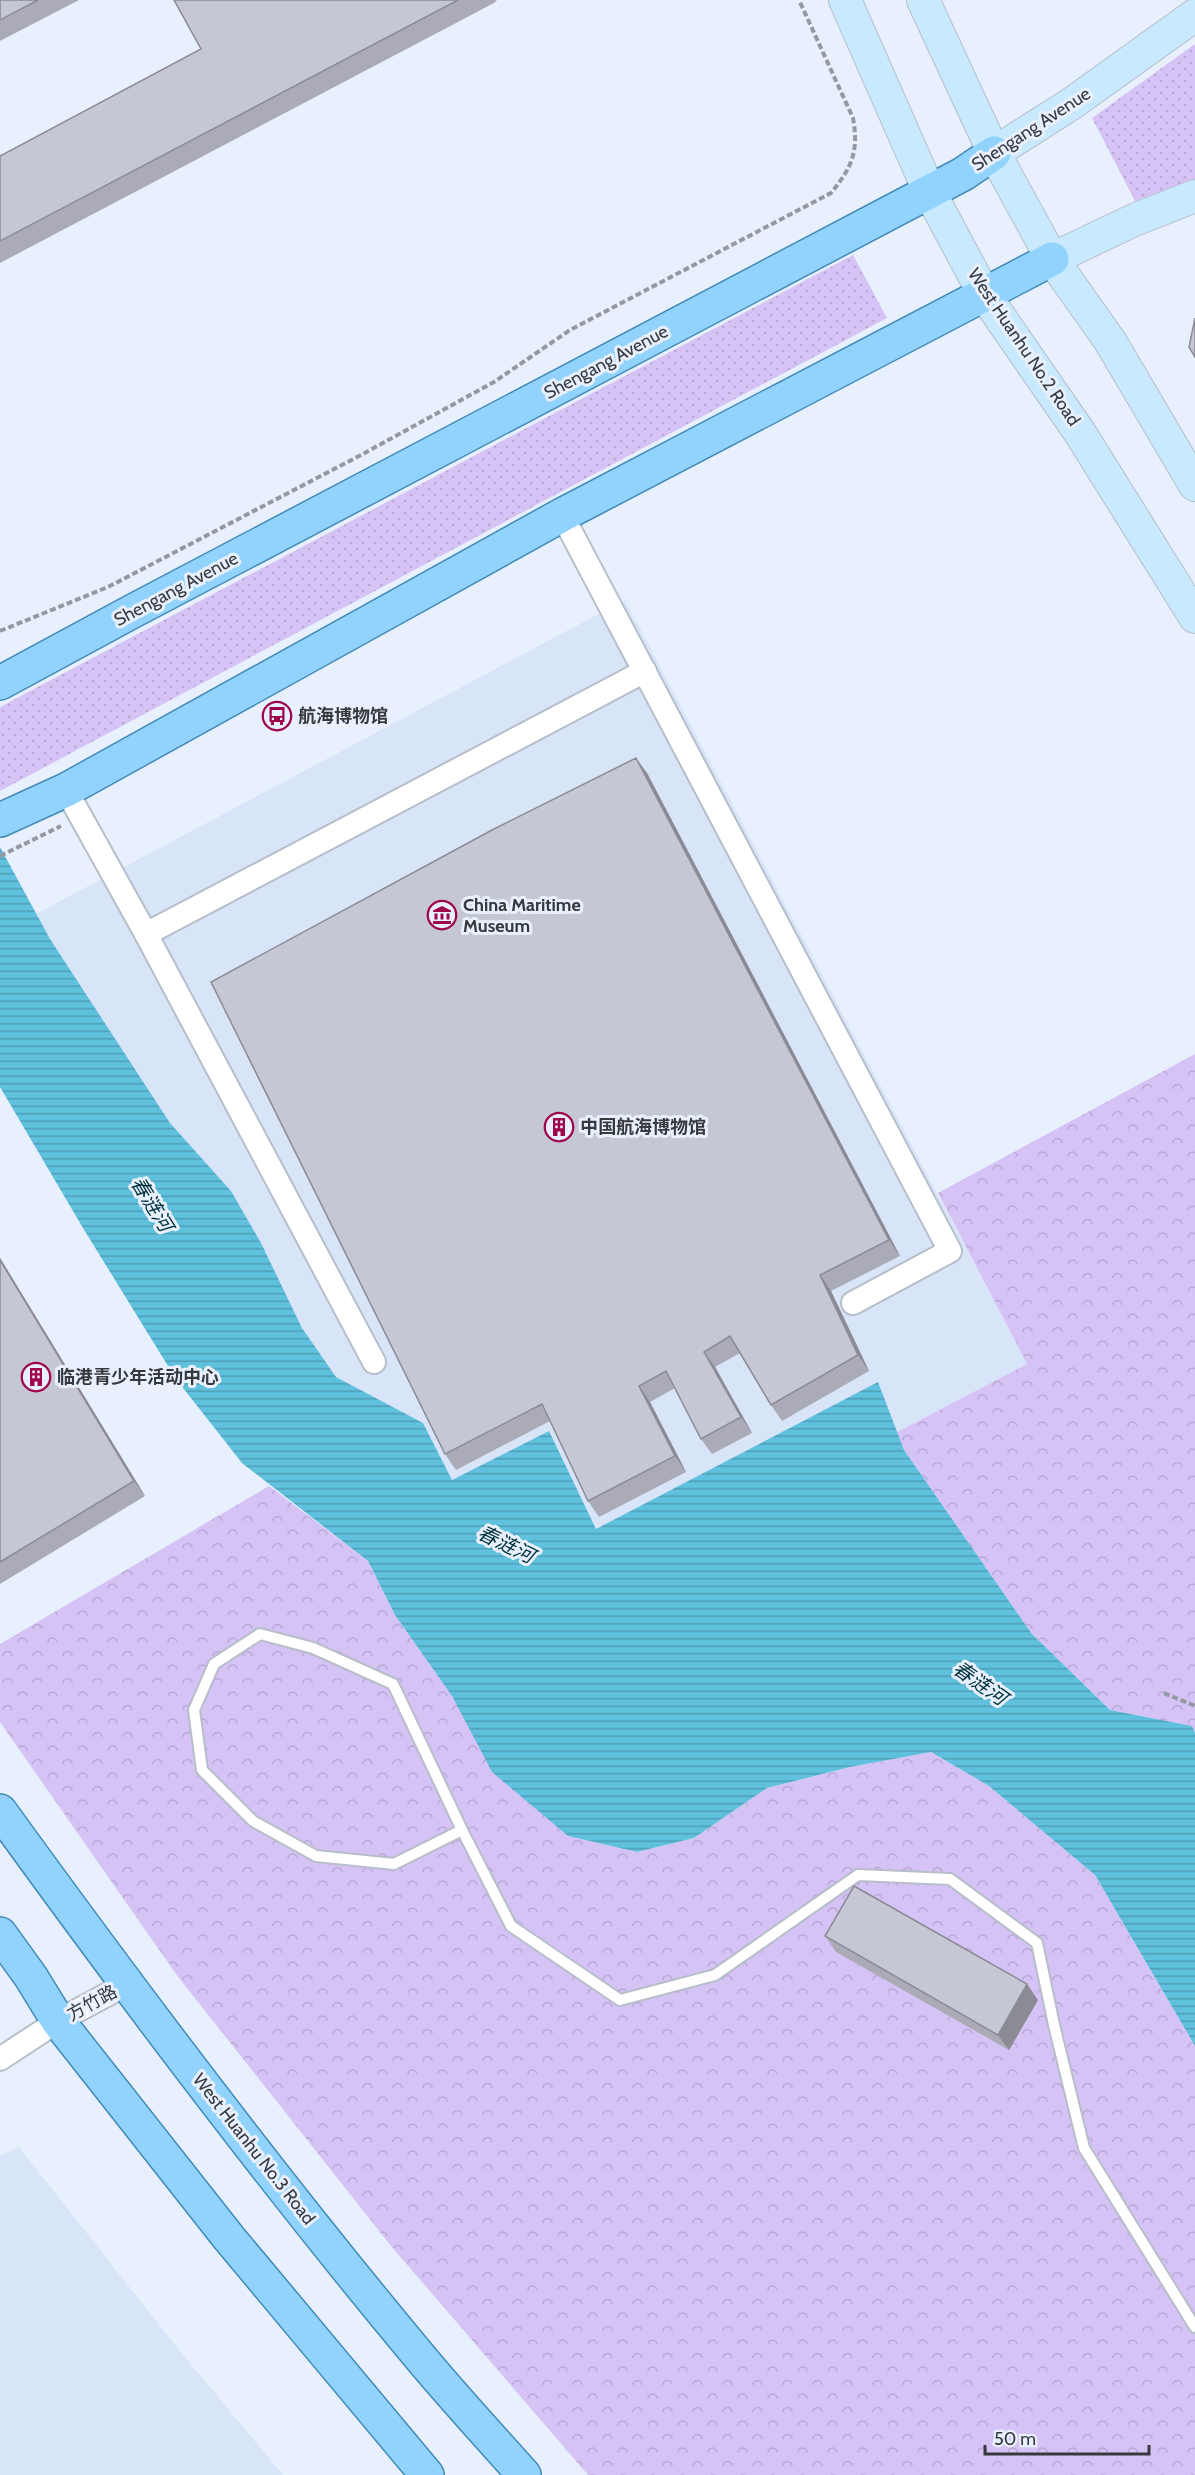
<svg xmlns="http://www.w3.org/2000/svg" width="1195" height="2475" viewBox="0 0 1195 2475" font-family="Cabin,'Noto Sans SC',sans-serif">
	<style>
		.built { fill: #d8e4f8 }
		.grass { fill: url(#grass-dots) }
		.park { fill: url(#park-crowns) }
		.water { fill: url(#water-rules) }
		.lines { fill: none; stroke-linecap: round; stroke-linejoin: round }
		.lane-casing { stroke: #b6beca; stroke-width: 14 }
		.street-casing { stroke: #b6beca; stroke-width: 26 }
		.secondary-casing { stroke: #b6beca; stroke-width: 34 }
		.primary-casing { stroke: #428ab8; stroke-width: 36 }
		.path { stroke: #9399a2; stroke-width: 4; stroke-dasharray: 6 3; stroke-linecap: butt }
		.lane { stroke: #fff; stroke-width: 10 }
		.street { stroke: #fff; stroke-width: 22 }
		.secondary { stroke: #c8e9fe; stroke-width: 32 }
		.primary { stroke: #91d3fc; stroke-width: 33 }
		.wall { fill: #aaabb7 }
		.shaded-wall { fill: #8b8b95 }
		.building { fill: #c6c7d5; stroke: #8b8b95; stroke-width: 1.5 }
		.labels { text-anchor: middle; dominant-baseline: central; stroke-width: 6; stroke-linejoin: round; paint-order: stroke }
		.street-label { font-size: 18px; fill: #36393e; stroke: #e8f0fd }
		.poi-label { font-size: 18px; font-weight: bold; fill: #36393e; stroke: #e8f0fd; text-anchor: start }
		.water-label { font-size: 20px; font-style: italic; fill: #00303c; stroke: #e8f0fd }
	</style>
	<defs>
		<pattern id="grass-dots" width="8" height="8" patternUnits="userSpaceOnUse" patternTransform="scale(1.5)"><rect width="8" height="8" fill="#d6c3f6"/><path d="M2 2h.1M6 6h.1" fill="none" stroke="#b8a8d4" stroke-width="1.8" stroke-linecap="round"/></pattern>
		<pattern id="park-crowns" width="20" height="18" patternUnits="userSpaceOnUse" patternTransform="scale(1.5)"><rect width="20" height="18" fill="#d6c3f6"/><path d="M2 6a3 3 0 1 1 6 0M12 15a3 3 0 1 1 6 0" fill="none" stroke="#b8a8d4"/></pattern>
		<pattern id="water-rules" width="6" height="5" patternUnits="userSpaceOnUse" patternTransform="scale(1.5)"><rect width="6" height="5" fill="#5fc1de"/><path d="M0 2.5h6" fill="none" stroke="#4f9eb5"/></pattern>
	</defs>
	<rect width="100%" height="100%" fill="#e8f0fd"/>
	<g class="built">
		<path d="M625,600L1027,1364L897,1432L878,1383L596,1529L452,1480L423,1423L336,1377L302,1328L261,1243L231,1191L170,1123L50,939L36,914Z"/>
		<path d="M19,2147L179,2350L283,2475H0V2156Z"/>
	</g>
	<g class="grass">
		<path d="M1195,44V179L1135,201L1092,118Z"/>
		<path d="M853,255L887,318L0,791V707Z"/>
	</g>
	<g class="park">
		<path d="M1195,1054V1733L1191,1726L1110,1710L1032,1634L904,1450L897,1432L1027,1364L938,1193Z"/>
		<path d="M269,1486L368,1561L395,1615L452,1696L568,1836L637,1852L694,1838L767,1788L850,1767L931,1752L989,1786L1095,1875L1195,2046V2475H588L391,2246L179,1978L148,1934L0,1722V1644Z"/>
	</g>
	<path class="water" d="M0,847L50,939L170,1123L231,1191L261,1243L302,1328L336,1377L423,1423L452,1480L549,1431L596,1529L878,1382L904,1450L1032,1634L1110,1710L1192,1726L1195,1733V2046L1095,1875L989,1786L931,1752L850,1767L767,1788L694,1838L637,1852L568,1836L492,1772L452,1696L395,1615L368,1561L242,1463L176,1379L83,1228L0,1087Z"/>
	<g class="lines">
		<g class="lane-casing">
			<path id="lane" d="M462,1830L394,1864L316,1856L253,1821L202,1770L194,1710L214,1664L260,1634L313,1648L393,1684L462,1830L511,1926L620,2000L715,1975L858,1875L950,1879L1037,1943L1054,2025L1084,2148L1195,2327"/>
		</g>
		<g class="street-casing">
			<g id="street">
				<path d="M562,515L950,1251L853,1303"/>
				<path d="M66,790L146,934L374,1362"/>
				<path d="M146,934L645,671"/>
				<path d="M0,2059L58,2021L125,1985"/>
			</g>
		</g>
		<g class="secondary-casing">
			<g id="secondary">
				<path d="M845,0L929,191L984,294L1080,433L1195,617"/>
				<path d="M923,0L994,153L1052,259L1110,341L1195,485"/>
				<path d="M994,153L1071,104L1195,15"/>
				<path d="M1052,259L1134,220L1195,196"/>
			</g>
		</g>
		<g class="primary-casing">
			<g id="primary">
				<path d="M0,683L133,611L963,174L994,153"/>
				<path d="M0,820L66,790L562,515L1052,259"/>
				<path d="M0,1811C136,1999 276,2185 425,2363C457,2401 491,2438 524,2475"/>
				<path d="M0,1934L31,1977L58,2021L229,2238L427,2475"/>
			</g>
		</g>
		<g class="path">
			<path d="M0,631L108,587L361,455L494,382L570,330L831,193C852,167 859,152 853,118L799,0"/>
			<path d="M0,856L61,826"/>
			<path d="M1164,1693L1195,1706"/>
		</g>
		<use href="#lane" class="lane"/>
		<use href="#street" class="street"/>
		<use href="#secondary" class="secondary"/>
		<use href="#primary" class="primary"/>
	</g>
	<g class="wall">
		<path d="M0,0H79L0,41Z"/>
		<path d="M174,0H497L494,3L0,263V156L201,49Z"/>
		<path d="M647,773L900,1256L831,1291L869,1371L782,1421L771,1405L740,1353L715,1367L752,1433L712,1454L701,1439L675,1388L650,1402L686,1472L599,1517L588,1501L550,1421L456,1470L445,1454Z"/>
		<path d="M0,1258L145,1496L0,1584Z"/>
		<path d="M825,1936L1038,2000L1009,2050L836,1952Z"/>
	</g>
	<g class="shaded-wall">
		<path d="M636,758L647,773L900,1256L889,1240Z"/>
		<path d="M0,1258L145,1496L134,1481L0,1260Z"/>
		<path d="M820,1275L831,1291L869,1371L858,1355Z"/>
		<path d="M704,1352L715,1367L752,1433L741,1417Z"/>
		<path d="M639,1386L650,1402L686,1472L675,1456Z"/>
		<path d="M1027,1984L1038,2000L1009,2050L998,2035Z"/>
	</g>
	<g class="building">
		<path d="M0,0H38L0,20Z"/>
		<path d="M174,0H458L0,241V156L201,49Z"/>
		<path d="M1195,318V357L1189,347Z"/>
		<path d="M636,758L889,1240L820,1275L858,1355L771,1405L730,1336L704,1352L741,1417L701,1439L666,1371L639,1386L675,1456L588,1501L542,1404L445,1454L211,982L492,830Z"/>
		<path d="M0,1260L134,1481L0,1562Z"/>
		<path d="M854,1886L1027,1984L998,2035L825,1936Z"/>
	</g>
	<defs>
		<g id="bus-ring" transform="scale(1.5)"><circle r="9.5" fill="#e8f0fd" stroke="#9f054b" stroke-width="1.5"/><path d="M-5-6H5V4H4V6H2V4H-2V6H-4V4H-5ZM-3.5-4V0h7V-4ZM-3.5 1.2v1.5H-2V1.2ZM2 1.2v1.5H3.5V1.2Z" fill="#9f054b"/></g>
		<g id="museum-ring" transform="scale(1.5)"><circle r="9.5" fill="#e8f0fd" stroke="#9f054b" stroke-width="1.5"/><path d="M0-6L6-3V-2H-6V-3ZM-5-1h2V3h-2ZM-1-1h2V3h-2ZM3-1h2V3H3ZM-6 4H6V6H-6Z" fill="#9f054b"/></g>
		<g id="building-ring" transform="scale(1.5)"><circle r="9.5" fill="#e8f0fd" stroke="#9f054b" stroke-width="1.5"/><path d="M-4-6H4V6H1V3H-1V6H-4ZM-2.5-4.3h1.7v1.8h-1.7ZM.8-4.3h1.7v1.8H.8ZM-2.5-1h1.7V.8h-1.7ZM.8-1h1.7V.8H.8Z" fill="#9f054b"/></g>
	</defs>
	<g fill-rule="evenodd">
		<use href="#bus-ring" x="277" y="716"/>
		<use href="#museum-ring" x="442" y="915"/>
		<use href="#building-ring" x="559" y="1127"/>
		<use href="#building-ring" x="36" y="1377"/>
	</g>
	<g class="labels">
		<g class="street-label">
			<text transform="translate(1031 129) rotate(-33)">Shengang Avenue</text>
			<text transform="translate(1024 347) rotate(56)">West Huanhu No.2 Road</text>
			<text transform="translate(606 362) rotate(-28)">Shengang Avenue</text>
			<text transform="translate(176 589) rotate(-28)">Shengang Avenue</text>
			<text transform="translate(92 2003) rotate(-29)">方竹路</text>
			<text transform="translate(254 2149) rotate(52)">West Huanhu No.3 Road</text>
		</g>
		<g class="poi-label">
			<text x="298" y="716">航海博物馆</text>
			<text x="463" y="905">China Maritime<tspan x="463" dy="21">Museum</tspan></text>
			<text x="580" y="1127">中国航海博物馆</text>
			<text x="57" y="1377">临港青少年活动中心</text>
		</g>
		<g class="water-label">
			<text transform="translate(152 1204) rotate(58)">春涟河</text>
			<text transform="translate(506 1544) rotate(26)">春涟河</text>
			<text transform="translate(980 1683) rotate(35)">春涟河</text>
		</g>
	</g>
	<path d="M985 2445v9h164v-9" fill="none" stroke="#36393e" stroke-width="3"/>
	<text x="994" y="2445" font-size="18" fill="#36393e" stroke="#e8f0fd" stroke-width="4.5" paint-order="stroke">50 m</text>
</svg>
